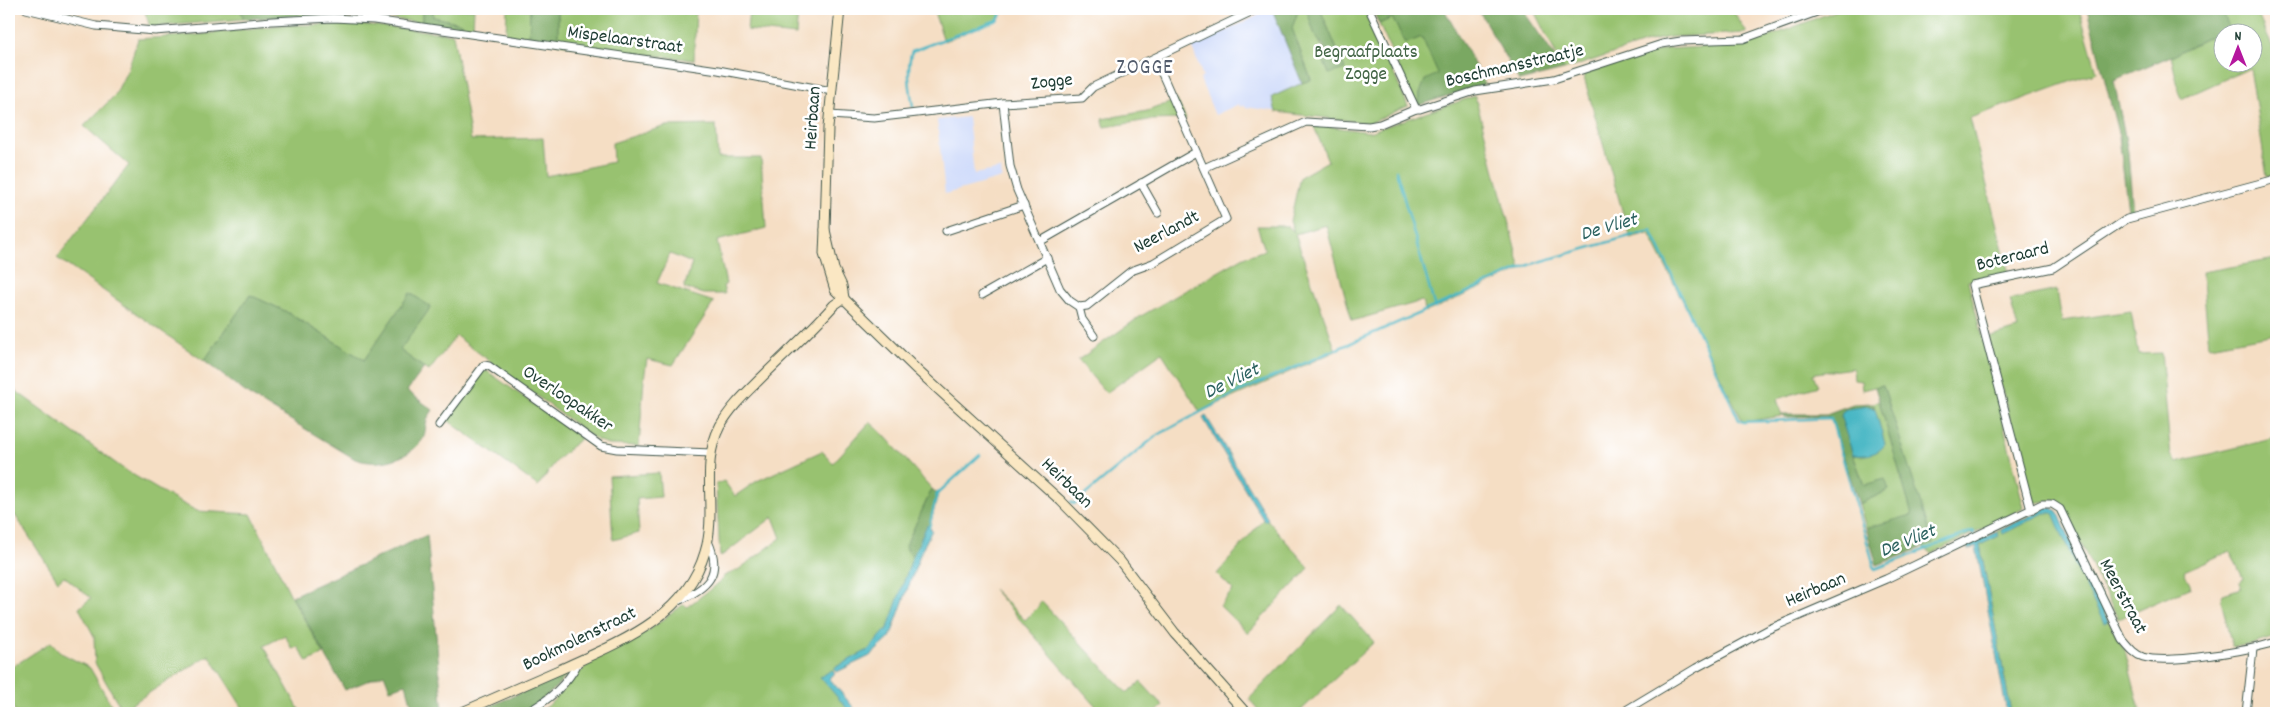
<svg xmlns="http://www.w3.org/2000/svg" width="2285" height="722" viewBox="0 0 2285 722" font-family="Dekko,sans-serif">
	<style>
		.built { fill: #cedafa }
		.green { fill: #98c26f; stroke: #5c8052; fill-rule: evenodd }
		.forest { fill: #7aa862; stroke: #4c724b }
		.water { fill: #4ab7c5; stroke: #347a7c }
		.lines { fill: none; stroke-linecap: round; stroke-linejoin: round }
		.stream { stroke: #4ab7c5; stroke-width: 2.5 }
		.street-casing { stroke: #3f554a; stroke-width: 9 }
		.secondary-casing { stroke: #3f554a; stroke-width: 11 }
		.street { stroke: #fff; stroke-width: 7 }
		.secondary { stroke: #fae7c3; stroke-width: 9 }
		.labels { text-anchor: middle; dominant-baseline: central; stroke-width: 5; stroke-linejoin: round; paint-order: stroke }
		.street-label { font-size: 19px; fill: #1f3d34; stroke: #fff }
		.park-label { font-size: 19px; fill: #436546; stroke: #fff }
		.water-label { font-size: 20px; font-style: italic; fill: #2c6260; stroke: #fff }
		.quarter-label { font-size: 21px; letter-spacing: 1px; fill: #535d6d; stroke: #fff }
	</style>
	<rect width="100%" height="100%" fill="#fff"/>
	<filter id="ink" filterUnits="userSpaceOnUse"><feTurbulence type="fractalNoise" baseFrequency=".02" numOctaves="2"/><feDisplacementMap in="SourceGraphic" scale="10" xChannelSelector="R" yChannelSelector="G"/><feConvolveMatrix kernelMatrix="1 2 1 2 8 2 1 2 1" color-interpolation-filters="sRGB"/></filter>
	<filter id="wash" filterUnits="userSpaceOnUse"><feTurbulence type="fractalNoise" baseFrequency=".0096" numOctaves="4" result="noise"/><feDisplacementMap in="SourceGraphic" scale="20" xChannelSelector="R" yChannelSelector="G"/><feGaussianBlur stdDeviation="1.12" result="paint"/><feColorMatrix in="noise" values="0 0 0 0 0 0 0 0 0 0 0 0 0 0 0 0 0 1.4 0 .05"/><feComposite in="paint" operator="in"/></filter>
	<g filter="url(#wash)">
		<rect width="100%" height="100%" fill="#f5dec4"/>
		<g class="built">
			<path d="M1272,9L1302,83L1294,87L1303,115L1245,107L1244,105L1240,107L1239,104L1215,115L1200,79L1203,77L1192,47Z"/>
			<path d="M968,117L974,174L1001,169L1002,178L945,194L937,120Z"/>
		</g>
		<g class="green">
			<path d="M144,9H240L244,19L150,27Z"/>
			<path d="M296,9H422V23L374,16H299Z"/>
			<path d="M433,9H474L473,28L461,27V23L433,17Z"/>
			<path d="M507,9H530L529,39L506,34Z"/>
			<path d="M558,9H696L694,60L558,44Z"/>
			<path d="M749,9H782L798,11L796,35L747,30Z"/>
			<path d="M933,9H1005L997,20L944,41Z"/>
			<path d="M1299,9L1307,11L1321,45L1345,69L1321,11L1337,9L1339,12L1347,9H1365L1408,106L1370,123L1276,112L1272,97L1311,79L1291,28Z"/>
			<path d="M1533,9H1732L1747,33L1670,37L1650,41L1564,70Z"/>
			<path d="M1840,9H2079L2097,72L1970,118L2009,274L1968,281L2024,508L1931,554L1922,547L1932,543L1883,385L1862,390L1861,381L1854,380L1853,368L1816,373L1813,374L1818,386L1777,399L1782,416L1743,422L1649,233L1630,238L1583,74L1666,49L1743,45L1758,41Z"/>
			<path d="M2221,9H2271L2258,15L2276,55V175L2267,177L2250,68L2181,99L2171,56L2229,27ZM2222,32H2252V62H2222Z"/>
			<path d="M1392,18L1406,43L1422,37L1438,74L1420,93L1419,105L1414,102L1379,24Z"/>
			<path d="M281,25H369L453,34L471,140L543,138L546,176L613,162L612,143L666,126L716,125L718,158H761L766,228L717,241L726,284L723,286L725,294H704L684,288L692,263L670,254L657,283L714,302L673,365L647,359L644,379L639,446L608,445L595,439L456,336L429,371L399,350L431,307L410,293L364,360L285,311L250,295L204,361L57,258L129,165L84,126L115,95L128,69L138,39L196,35Z"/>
			<path d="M1475,96L1521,270L1426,312L1422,301L1352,321L1326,225L1295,234L1336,351L1200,412L1162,353L1106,393L1078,360L1141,316L1244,257L1265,250L1257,226H1288L1294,232L1290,221L1300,177L1328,161L1313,124L1369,132Z"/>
			<path d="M1177,100L1186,119L1149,120L1105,127L1102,119L1147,111Z"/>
			<path d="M2276,259V334L2209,346L2202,272Z"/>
			<path d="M2057,290L2062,321L2131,311L2138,354L2161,353L2170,448L2171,455L2176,462L2276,438V637L2253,644L2232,647L2221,599L2223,594L2241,588L2240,581L2243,578L2230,551L2184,571L2191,587L2118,619L2064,509L2054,500L2033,503L1988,338L2018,329L2010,300Z"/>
			<path d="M482,371H487L581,438L557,460L538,486L446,419Z"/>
			<path d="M9,386L125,470L174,499L197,511L251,514L291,596L324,654L307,662L298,647L292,649L285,635L264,646L301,713H246L209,655L122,710L95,663L94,636L79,608L91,598L64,576L58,581L15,515L9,518Z"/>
			<path d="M1879,401L1913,516L1866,528L1859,504L1889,490L1864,485L1853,455L1862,456L1884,444L1873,403Z"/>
			<path d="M870,422L884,435L932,489L905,547L916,562L894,620L880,645L823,677L854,713H536L548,706L589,663L649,630L684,604L687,607L720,582L724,576L738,570L781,538L773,517L720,557L716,484L724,481L735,496L757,481L822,451L833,463Z"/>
			<path d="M659,473L661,497L637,499L639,533L613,540L609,476Z"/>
			<path d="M2045,508L2057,512L2110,623L2125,651L2140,710L2129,713H2011L1979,540Z"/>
			<path d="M1265,517L1309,568L1248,633L1220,606L1233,590L1217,574Z"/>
			<path d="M993,589L1025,620L1038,607L1041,601L1126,692H1128L1141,682L1163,706L1155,713H1102Z"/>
			<path d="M1341,605L1374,642L1298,713H1261L1249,699Z"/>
			<path d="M51,642L61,653L90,668L116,713H16L9,701V669Z"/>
		</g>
		<g class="forest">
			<path d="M240,9H296L299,16L244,19Z"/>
			<path d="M422,9H433V17L461,23V27L422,23Z"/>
			<path d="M530,9H558V43L529,39Z"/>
			<path d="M1272,9H1324L1321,11L1345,69L1329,74L1324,62L1328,51L1315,36L1307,11L1299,9L1292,28L1311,80L1302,83Z"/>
			<path d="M1372,9H1444L1485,84L1419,105L1420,93L1425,80L1438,74L1422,37L1406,43L1392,18L1379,24Z"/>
			<path d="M1478,9H1522L1564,70L1519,81Z"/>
			<path d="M2087,9H2221L2229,27L2171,56L2114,80L2128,152L2133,212L2128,211L2119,137Z"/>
			<path d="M410,293L431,307L400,350L424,368L407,391L433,410C431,413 428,417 427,420C425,426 426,434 423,439C409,460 377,467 355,459L249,395L204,361L250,295L285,311L364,360Z"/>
			<path d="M1883,385L1933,543L1877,565L1866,528L1912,515L1875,387Z"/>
			<path d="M1873,403L1875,409L1869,406L1853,455L1864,485L1885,479L1889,490L1859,504L1831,418L1827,416L1785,417L1782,414H1826L1853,404Z"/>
			<path d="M932,489L938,494L930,526L916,562L905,547Z"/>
			<path d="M427,535L443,713H414L406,684L390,689L384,674L345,690L292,596Z"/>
			<path d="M567,672V675C554,690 535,710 514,713C502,715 487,713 475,713Z"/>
		</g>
		<g class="water">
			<path d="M1869,406L1875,409L1885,444C1879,455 1864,456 1853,455L1841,418L1842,412L1846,409Z"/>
			<path d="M1206,416L1268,519L1264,521L1203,418Z"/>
			<path d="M2047,508H2053L2060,516L2082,569L2108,621L2104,623L2074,563L2053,513H2044L2003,534L2001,530Z"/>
			<path d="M927,525L932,530L921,552L890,638L870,656L837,672L834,668L868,650L888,628L912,558Z"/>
			<path d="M1997,532L1999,536L1980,545L2011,713H2007L1976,546L1968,550L1967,546Z"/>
			<path d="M832,670L835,674L830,677V679L858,713H851L820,677Z"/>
		</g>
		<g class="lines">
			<g class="stream">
				<path d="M913,107C910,88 906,69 912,51L997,20L1005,9"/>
				<path d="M1396,170L1435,308"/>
				<path d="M1071,502L1074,504L1156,436L1236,393L1532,264L1651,230L1739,420L1743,422L1831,418L1875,569L1973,531L1974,534"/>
				<path d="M929,528L937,494L980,455"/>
			</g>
		</g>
	</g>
	<g filter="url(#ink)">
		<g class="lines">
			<g class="street-casing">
				<g id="street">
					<path d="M26,9L96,26L155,31L272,21L333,18L374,20L718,70L832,91"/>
					<path d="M1369,9L1416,109"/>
					<path d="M1003,103L1010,166L1017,190L1060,289L1070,301L1079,307L1087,306L1131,271L1153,263L1226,219L1155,58"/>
					<path d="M830,115L874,118L1003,103L1082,98L1093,87L1257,9"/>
					<path d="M1204,168L1306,122L1369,126L1380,124L1416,109H1420L1475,91L1554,79L1662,44L1681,41L1743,39L1825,9"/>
					<path d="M1141,183L1158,213"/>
					<path d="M946,231L1024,205"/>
					<path d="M1041,241L1196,152"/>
					<path d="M982,295L1047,258"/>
					<path d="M1079,307L1082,319L1094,336"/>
					<path d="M439,425L484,365L489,366L601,446L617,449L711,453"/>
					<path d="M2031,510L1972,285L2053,268L2127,219L2276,179"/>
					<path d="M678,601C708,588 723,574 708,541"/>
					<path d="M525,713C547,702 568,684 579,661"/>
					<path d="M1621,713L1696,668L1769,629L1886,579L2042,504H2052L2060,509L2123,640C2129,647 2134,654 2143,657C2169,665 2250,650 2276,642"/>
					<path d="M2246,713L2253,649"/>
				</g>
			</g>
			<g class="secondary-casing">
				<g id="secondary">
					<path d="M825,230L828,128L840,9"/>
					<path d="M844,298L842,286L834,269L825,230L824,254L835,290L917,370L1061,501L1120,561L1175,633L1246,713"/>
					<path d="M460,713C494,698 527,684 561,669C618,643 686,618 705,552C718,510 699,466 720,426C730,408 745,394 759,380C784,355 811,331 834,305L844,298"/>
				</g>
			</g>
			<use href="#street" class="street"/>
			<use href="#secondary" class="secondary"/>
		</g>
	</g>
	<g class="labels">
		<g class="street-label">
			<text transform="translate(625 41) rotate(8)">Mispelaarstraat</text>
			<text transform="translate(1515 67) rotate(-13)">Boschmansstraatje</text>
			<text transform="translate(1052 83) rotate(-6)">Zogge</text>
			<text transform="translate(814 118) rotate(-86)">Heirbaan</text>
			<text transform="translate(1167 233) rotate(-28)">Neerlandt</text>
			<text transform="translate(2013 258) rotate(-14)">Boteraard</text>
			<text transform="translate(567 400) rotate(34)">Overloopakker</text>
			<text transform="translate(1066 484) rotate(44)">Heirbaan</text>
			<text transform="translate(1816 591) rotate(-23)">Heirbaan</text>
			<text transform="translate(2122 597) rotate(62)">Meerstraat</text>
			<text transform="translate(580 640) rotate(-26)">Bookmolenstraat</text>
		</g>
		<g class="park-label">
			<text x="1366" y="53">Begraafplaats<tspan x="1366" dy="22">Zogge</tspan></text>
		</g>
		<g class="water-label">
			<text transform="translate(1609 228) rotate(-16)">De Vliet</text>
			<text transform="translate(1232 382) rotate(-26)">De Vliet</text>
			<text transform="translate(1908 542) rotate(-22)">De Vliet</text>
		</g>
		<g class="quarter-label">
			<text x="1145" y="69">ZOGGE</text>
		</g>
	</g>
	<rect width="2285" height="722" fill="none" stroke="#fff" stroke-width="30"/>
	<g transform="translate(2238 48)"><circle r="24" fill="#ffffff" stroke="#a5b1ae"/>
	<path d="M0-4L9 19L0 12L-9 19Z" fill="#b5179e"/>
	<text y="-8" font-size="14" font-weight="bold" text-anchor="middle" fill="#1f3d34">N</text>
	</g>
</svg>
